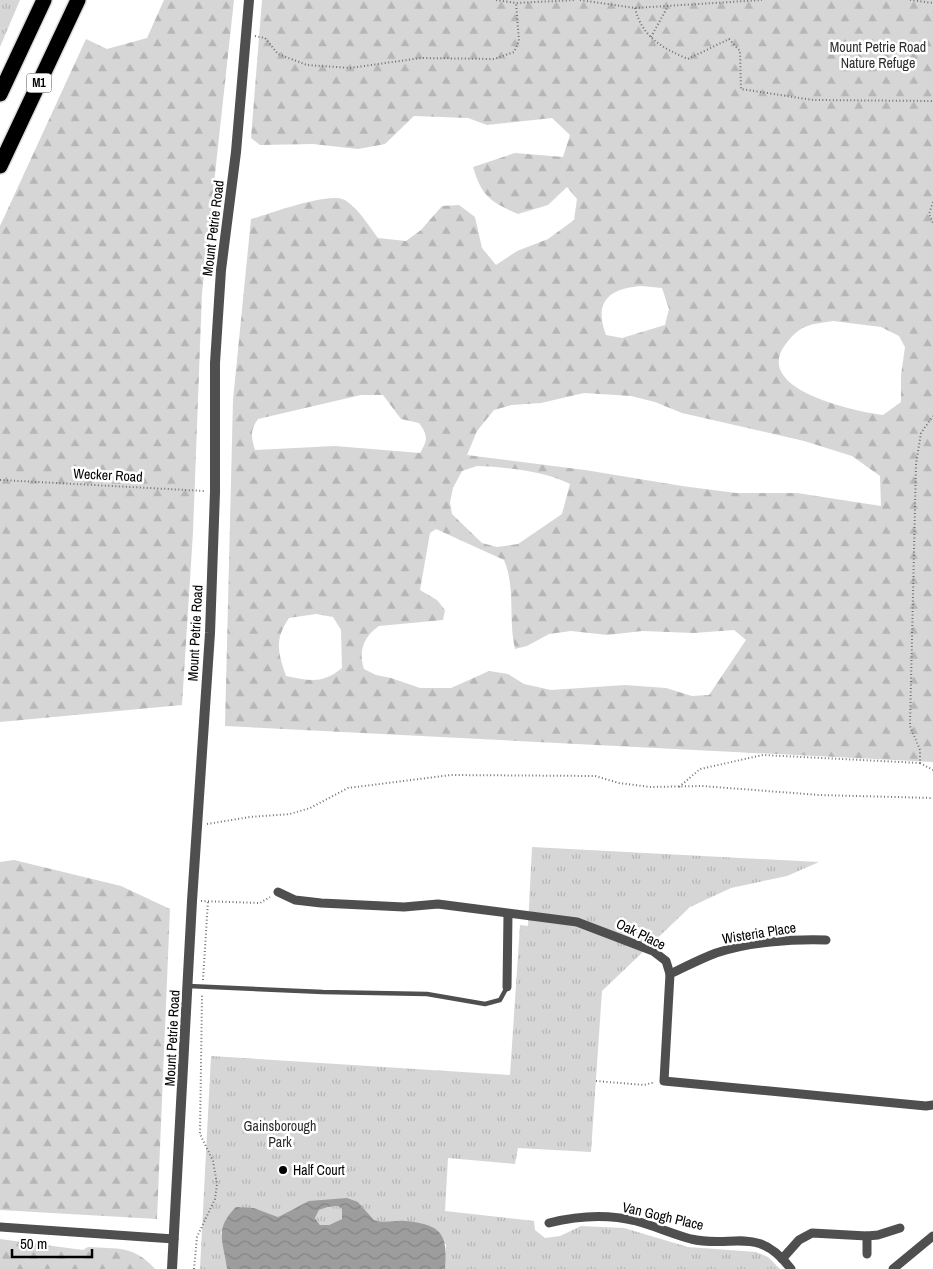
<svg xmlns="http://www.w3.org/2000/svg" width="933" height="1269" viewBox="0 0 933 1269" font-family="'Archivo Narrow',sans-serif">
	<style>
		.grass { fill: url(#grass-tufts) }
		.forest { fill: url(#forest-firs); fill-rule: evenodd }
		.water { fill: url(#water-waves); fill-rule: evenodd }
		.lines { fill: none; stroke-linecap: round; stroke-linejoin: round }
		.motorway-casing { stroke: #dbdbdb; stroke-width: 18 }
		.path { stroke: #717171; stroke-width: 2; stroke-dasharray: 1 2.5; stroke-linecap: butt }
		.service { stroke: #4f4f4f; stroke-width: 4.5 }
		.minor { stroke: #4f4f4f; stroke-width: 9 }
		.tertiary { stroke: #4f4f4f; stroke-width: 10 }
		.motorway { stroke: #000; stroke-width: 15 }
		.poi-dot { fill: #000; stroke: #fff; stroke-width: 2 }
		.labels { text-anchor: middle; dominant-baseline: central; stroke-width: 5; stroke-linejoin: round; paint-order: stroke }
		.shield { fill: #fff; stroke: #4c4c4c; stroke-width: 1 }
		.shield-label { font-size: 12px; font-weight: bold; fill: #000 }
		.park-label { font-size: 14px; fill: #2d2d2d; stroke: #fff }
		.street-label { font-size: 14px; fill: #000; stroke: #fff }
		.poi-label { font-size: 14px; fill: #000; stroke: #fff; text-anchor: start }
	</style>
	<defs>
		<pattern id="grass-tufts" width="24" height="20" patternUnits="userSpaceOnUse" patternTransform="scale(1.25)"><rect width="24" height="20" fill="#d6d6d6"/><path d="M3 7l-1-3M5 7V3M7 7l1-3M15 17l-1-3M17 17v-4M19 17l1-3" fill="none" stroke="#b6b6b6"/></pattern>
		<pattern id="forest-firs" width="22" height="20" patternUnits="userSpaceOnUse" patternTransform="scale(1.25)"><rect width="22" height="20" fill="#d6d6d6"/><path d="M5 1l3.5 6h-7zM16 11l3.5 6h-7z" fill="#b6b6b6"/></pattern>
		<pattern id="water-waves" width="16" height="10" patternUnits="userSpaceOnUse" patternTransform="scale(1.25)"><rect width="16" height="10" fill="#9d9d9d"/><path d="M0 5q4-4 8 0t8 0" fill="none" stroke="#858585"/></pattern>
	</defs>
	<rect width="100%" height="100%" fill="#fff"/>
	<g class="grass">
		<path d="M0,0H20L0,47Z"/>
		<path d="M532,847L819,862L787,876L731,888L690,907L602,991L591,1152L518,1148L515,1164L448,1158L445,1211L534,1221L535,1230L545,1238L560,1236L581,1226L624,1228L688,1247L756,1252L768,1257L780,1269H445L446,1244L374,1220L358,1202L295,1208L278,1217L254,1208L221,1232L227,1269H200L211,1056L510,1075L520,925L528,926Z"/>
		<path d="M338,1206L342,1209V1219L329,1225H320L315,1218L319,1210L328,1207Z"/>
	</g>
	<g class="forest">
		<path d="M164,0H234L202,293L193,532L182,705L0,722V226L86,39L107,49L147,38Z"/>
		<path d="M262,0H933V762L225,726L233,400L251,219C270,214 329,191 345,200C359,209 368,225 378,238L406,241L421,230L442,206L459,205L475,217L482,248L496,265L517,251L548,239L574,220L577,199L567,187L548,205L518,214C491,202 482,197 473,167L515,153L563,157L570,135L552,118L487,125L468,118L414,116L385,144L358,149L313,144L260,145L251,138ZM642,286L662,288L669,309L665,325L622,338L606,335C593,301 610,288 642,286ZM833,321L881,327L899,336L905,347L901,375V402L883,415C857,412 752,390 785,345C801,324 808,325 833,321ZM584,393L631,396L655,402L682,413L804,441L852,456L880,476L881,506L797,493H736L682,486L585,470L467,455L477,431L494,410L512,405L541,403ZM361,395H383L401,419L419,423C428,435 428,440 420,453L335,446L255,450C251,437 250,430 258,419ZM477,466C505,467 545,471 570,484L562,514L518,544L497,547L482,543L452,514L450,502L453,488L462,471ZM436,529L504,560C516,588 508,620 515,649L527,646L549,634L571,631L608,635L642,631L694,633L734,630L746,640L709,695L692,696L666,688L625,685L551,690L524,684L508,674L489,671L451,688H420L391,678L376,675L364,669C358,651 364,636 379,626L443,620L445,610L437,600L420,590L430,533ZM316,614L333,617L341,630L342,668C323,684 310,681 286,676C278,652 274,640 289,618Z"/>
		<path d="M14,860L121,886L170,909L157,1219L0,1210V862Z"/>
		<path d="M0,1239L83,1250L88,1247C117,1249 134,1245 155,1269H0Z"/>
	</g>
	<path class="water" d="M347,1198L358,1202L374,1220C384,1224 395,1220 405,1221C442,1224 448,1235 445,1269H227C223,1240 214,1229 236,1207L254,1208L278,1217L309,1201ZM338,1206L342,1209V1219L329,1225H320L315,1218L319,1210L328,1207Z"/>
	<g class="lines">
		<g class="motorway-casing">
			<g id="motorway">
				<path d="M0,94L44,0"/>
				<path d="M0,166L78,0"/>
			</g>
		</g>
		<g class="path">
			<path d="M496,0L516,3L576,0"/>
			<path d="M580,0L635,8L762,0"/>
			<path d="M910,0L933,3"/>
			<path d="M635,8C642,37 662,48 688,59L729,39L740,51L741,89L813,100L933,101"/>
			<path d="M255,36L265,38L278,54L307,65L350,68L421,58L494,59L514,52L519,41L516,3"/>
			<path d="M651,37L668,6"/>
			<path d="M933,202L929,214L933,223"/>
			<path d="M0,480L205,491"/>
			<path d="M920,763L933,770"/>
			<path d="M679,787L700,769L763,755L920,763V750L910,726L916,464L921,433L933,416"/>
			<path d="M207,824L250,817L290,814L310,808L348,788L451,775L595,776L619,783L650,787L702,786L819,795L933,798"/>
			<path d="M201,901L260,903L270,897"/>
			<path d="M203,980L208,901"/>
			<path d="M596,1081L644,1085L655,1082"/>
			<path d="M194,1269L197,1237L215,1199L217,1184L213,1161L200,1134L202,995"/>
		</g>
		<path class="service" d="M188,986L323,992L427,994L485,1004L500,1000L507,987"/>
		<g class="minor">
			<path d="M278,892L295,900L321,903L404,907L438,904L577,922L653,951L666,961L670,974L664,1081L926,1106L933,1105"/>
			<path d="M670,974C685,967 700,959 716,953C748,942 792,939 826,940"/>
			<path d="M507,987L508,914"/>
			<path d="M549,1223C577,1216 608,1214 636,1221C655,1226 672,1234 691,1239C733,1249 757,1224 791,1269"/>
			<path d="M0,1227L174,1239"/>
			<path d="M867,1254V1236L878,1235L900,1228"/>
			<path d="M782,1259L799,1240L812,1233L867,1236"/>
			<path d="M893,1269L933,1236"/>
		</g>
		<path class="tertiary" d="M172,1269L192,901L210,633L215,492V363L221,270L236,152L249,0"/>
		<use href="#motorway" class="motorway"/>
	</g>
	<circle class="poi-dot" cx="283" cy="1170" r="5"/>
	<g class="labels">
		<rect class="shield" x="26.5" y="73.5" width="25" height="19" rx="4"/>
		<g class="shield-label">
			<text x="39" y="83">M1</text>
		</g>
		<g class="park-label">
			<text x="878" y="47">Mount Petrie Road<tspan x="878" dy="16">Nature Refuge</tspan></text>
			<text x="280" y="1126">Gainsborough<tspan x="280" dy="16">Park</tspan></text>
		</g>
		<g class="street-label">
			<text transform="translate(213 228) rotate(-83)">Mount Petrie Road</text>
			<text transform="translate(108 475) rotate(3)">Wecker Road</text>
			<text transform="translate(195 633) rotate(-87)">Mount Petrie Road</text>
			<text transform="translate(759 933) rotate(-9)">Wisteria Place</text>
			<text transform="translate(641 934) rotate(26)">Oak Place</text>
			<text transform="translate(172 1038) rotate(-87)">Mount Petrie Road</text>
			<text transform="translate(663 1216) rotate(13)">Van Gogh Place</text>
		</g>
		<g class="poi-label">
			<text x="293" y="1170">Half Court</text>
		</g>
	</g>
	<path d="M12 1249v8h80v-8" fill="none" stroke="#000000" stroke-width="2.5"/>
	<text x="20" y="1249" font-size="15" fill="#000000" stroke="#ffffff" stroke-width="4" paint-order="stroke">50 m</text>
</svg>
